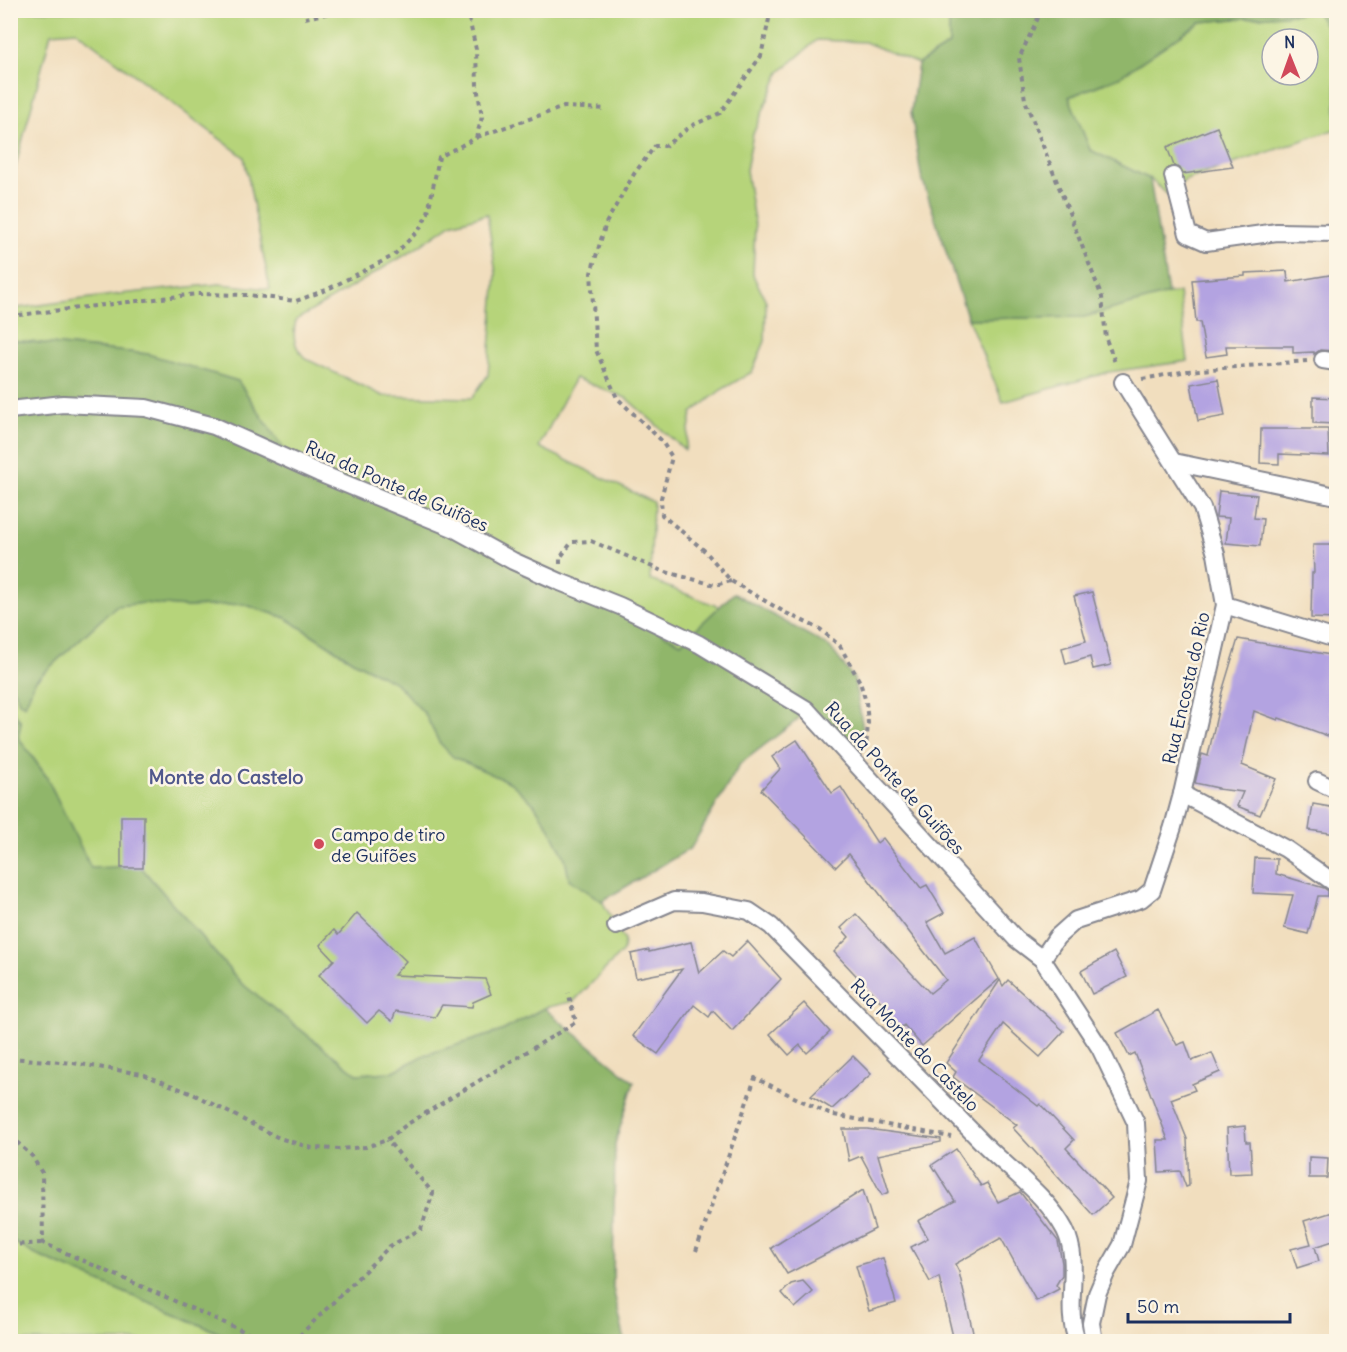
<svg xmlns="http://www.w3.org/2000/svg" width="1347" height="1352" viewBox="0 0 1347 1352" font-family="Delius,sans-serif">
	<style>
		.green { fill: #b6d47a; stroke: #68826c; stroke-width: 1.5; fill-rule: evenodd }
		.forest { fill: #90b66a; stroke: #567264; stroke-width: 1.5 }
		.building { fill: #b3a3e1 }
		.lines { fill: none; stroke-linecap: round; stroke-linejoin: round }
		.minor-casing { stroke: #86868e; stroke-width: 20 }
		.path { stroke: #86868e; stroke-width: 4; stroke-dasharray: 4.5 4.5; stroke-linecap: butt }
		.minor { stroke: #fff; stroke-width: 16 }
		.poi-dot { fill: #d1495b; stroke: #fcf5e5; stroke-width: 2 }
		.labels { text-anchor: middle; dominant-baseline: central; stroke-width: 5; stroke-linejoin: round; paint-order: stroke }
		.street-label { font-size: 18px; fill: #1b2f5e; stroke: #fcf5e5 }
		.poi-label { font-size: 18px; fill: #1b2f5e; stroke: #fcf5e5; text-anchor: start }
		.neighbourhood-label { font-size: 20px; font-weight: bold; fill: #50588c; stroke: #fcf5e5 }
	</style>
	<rect width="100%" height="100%" fill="#fcf5e5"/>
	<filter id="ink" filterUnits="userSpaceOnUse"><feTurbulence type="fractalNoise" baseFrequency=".0167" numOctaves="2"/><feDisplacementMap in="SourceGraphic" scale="12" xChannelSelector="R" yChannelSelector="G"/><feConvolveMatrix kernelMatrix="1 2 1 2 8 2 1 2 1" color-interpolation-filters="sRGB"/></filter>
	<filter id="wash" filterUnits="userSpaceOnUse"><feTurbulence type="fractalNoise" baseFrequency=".008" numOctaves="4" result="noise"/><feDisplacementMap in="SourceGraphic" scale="24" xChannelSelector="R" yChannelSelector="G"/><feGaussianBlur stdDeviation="1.35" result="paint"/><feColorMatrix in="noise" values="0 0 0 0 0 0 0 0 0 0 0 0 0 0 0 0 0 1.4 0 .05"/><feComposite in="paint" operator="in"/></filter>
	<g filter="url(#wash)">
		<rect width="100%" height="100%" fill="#f1debe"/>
		<g class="green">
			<path d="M12,10L133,12L144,10H949V45L918,64L865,42L817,40L780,72L753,134L746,170L755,227L753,275L766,301L765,341L752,372L721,390L692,413L685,450L626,398L575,378L539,447L653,502L650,580L720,607L681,643L297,469L148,354L11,340V309L120,294L219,284L270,289L244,157L76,31L51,33L12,180H11L10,12ZM487,214L496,274L488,375L472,398L383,396L306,359C294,347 292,337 296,320L415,249L451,224Z"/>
			<path d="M1316,12L1336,40V129L1186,180L1167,194L1150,179L1090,150L1069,97L1119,77L1200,22ZM1272,39H1308V75H1272Z"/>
			<path d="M1179,293L1188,361L1109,372L1003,402L968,319L1084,317L1168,294Z"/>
			<path d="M144,603L187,607L243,604L286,618L353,661L396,683L425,714L439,742L483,769L511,782L534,804L551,830L565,858L569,879L602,901L624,940L623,951L574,1001L544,1008L502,1031L425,1055L392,1072L357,1074L241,983L140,866L91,869L46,776L18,737L21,722L11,709V689L15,691L25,704L35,681L116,606Z"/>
			<path d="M10,1240L34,1254L238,1341H11Z"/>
		</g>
		<g class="forest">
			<path d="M949,11H1336V40L1316,12L1200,22L1119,77L1069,97L1090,150L1150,179L1168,294L1084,317L968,319L921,175L911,112L918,64L949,45Z"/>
			<path d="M11,340L148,354L238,381L297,469L572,587L681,643L734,593L830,647L854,679L863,729L851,759L806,710L796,721L740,764L691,848L602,901L569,879L565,858L551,830L534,804L511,783L453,757L439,742L425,714L396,683L353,661L286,618L243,604L187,607L144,603L116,606L35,681L25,705L19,702L15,691L11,689Z"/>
			<path d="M11,708L21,722L18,737L46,776L91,868L140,866L241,983L357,1074L392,1072L425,1055L502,1031L544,1008L634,1082L615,1144L613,1288L625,1341H238L34,1254L11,1240Z"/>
		</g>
		<g id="blocks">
			<g class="building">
				<path d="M1217,127L1233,167L1183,174L1180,168L1174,166L1167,147Z"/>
				<path d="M1287,271L1288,282L1336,274V351L1320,350L1314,354V352L1293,353V346H1226L1227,354L1206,357L1200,322H1196L1192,280L1245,276V273Z"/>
				<path d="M1218,379L1225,416L1198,421L1191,384Z"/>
				<path d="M1313,397L1336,398V424L1313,423Z"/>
				<path d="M1261,429H1328L1329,456L1279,454V464L1260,463Z"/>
				<path d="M1219,491L1257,495L1254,518L1263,519L1260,546L1226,543L1229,518L1216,517Z"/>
				<path d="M1313,545H1336V619L1311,618L1312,573H1314Z"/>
				<path d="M1092,592L1111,665L1093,669L1090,657L1066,664L1062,648L1086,641L1074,596Z"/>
				<path d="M1238,639L1336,656V675L1330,714L1336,715V739L1279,718L1278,720L1254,711L1242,765L1276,779L1260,815L1237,806L1243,792L1217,789L1218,788L1195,783L1202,754L1208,756L1222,692Z"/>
				<path d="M797,740L832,793L841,787L877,843L883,838L921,888L927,885L944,913L927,922L945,953L975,937L999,979L922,1046L904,1025L897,1031L881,1012L886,1007L834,952L849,937L841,928L856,914L930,993L946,980L849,854L836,867L761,790L780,769L772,757Z"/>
				<path d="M1313,804L1336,808V834L1309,830Z"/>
				<path d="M121,816H144L143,868H121Z"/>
				<path d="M1255,858L1277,859L1276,874L1324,888L1328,891V896H1318L1308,934L1284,928L1293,895L1253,893Z"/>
				<path d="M357,913L406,961L394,975L485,979L491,994L473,1002L472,1007L442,1005L435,1017L396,1011L392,1021L379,1011L367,1023L319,975L334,960L320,945L334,930L338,935Z"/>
				<path d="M747,941L781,979L732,1031L713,1011L709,1017L694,1005L658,1054L633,1036L682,969L636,978L631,954L649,950V952L691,942L699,973L723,951L731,957Z"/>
				<path d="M1114,952L1127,977L1092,994L1081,971Z"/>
				<path d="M1000,980L1003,986L1008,980L1064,1031L1040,1057L1003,1024L979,1060L1038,1106L1040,1104L1074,1140L1066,1148L1112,1198L1093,1215L1013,1128L1017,1125L953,1077L956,1072L946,1063Z"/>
				<path d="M804,1003L830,1032L807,1053L800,1045L789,1055L770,1034Z"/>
				<path d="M1158,1010L1177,1045L1185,1042L1192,1061L1212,1053L1220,1072L1192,1084L1195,1090L1171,1099L1187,1139L1189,1186L1186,1187L1180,1171L1159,1172L1157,1140H1168L1135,1053L1129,1056L1117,1033Z"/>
				<path d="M853,1056L871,1074L832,1109L811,1096Z"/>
				<path d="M1245,1126L1246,1142H1250L1252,1173L1229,1174L1227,1128Z"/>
				<path d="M843,1129H867L941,1139V1142L878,1155L889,1192L882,1195L861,1156L849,1161Z"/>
				<path d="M956,1149L981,1186L987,1183L998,1202L1020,1192L1058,1241L1062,1263V1275L1056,1285L1059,1289L1036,1301L1001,1238L955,1264L959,1272L975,1341H954L939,1277L930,1282L911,1247L928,1238L918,1221L955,1201L932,1165Z"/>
				<path d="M1309,1157L1328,1158L1327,1178H1309Z"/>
				<path d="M863,1190L875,1229L787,1274L771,1248Z"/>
				<path d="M1336,1211V1240L1315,1247L1319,1261L1297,1268L1291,1249L1311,1244L1304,1221Z"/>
				<path d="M883,1258L896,1303L869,1311L856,1266Z"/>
				<path d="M803,1281L813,1292L795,1308L782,1293L791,1284Z"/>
			</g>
		</g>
	</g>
	<g filter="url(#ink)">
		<use href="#blocks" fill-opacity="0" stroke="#86868e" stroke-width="1.5"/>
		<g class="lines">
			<g class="minor-casing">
				<g id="minor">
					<path d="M1173,176L1188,234L1206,242L1277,232L1336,233"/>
					<path d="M1323,360L1336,362"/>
					<path d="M10,410L63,404L146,408L214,426L319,473L453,528L513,561L560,582L620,606L699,644L806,709L1016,939L1042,959L1100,1048L1136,1123L1139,1181L1122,1245L1106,1273L1097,1294L1091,1323L1094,1342"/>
					<path d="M1174,462L1336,496"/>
					<path d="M1225,605L1336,639"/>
					<path d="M1317,781L1336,790"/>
					<path d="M1182,794L1286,849L1336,884"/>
					<path d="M616,926L674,901L702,902L749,911L771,926C841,998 911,1070 981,1141C1009,1170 1046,1194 1065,1230C1083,1267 1062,1306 1078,1342"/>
					<path d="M1042,959L1057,937L1076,920L1141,899L1152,890L1173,827L1182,794L1225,605L1216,554L1202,508L1123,382"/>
				</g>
			</g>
			<g class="path">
				<path d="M771,10L761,56L720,113L691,126L665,146H655L634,174L606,223L591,273L596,350L617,398L661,440L672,457L661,498L662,515L705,551L731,581L786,613L820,629L840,646L860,682L866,702L868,723L866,748"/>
				<path d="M1043,10L1040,14L1019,58L1025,100L1102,297L1106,339L1116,365"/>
				<path d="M305,18L345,10"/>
				<path d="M477,137L564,107L606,109"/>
				<path d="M10,316L197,294L248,295L296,301L326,290L393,256L419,230L428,213L439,157L476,138L482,117L477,86L476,49L467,10"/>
				<path d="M1142,379L1188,371L1307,361"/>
				<path d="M560,564V558L572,542L591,541L662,571L715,585L731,581"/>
				<path d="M10,1058L73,1063L142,1074L193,1094L279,1138L312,1148L339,1149L366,1147L387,1140L406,1125L576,1022L568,993"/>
				<path d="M10,1136L32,1156L42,1173L43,1243L268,1342"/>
				<path d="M10,1245L43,1243"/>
				<path d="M696,1251L755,1078L829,1114L951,1137"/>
				<path d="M293,1342L390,1246L421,1229L433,1193L387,1140"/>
			</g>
			<use href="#minor" class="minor"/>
		</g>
	</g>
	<circle class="poi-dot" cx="319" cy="844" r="6"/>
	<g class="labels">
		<g class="street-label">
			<text transform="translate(397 486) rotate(24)">Rua da Ponte de Guifões</text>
			<text transform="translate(1186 688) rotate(-77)">Rua Encosta do Rio</text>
			<text transform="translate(895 778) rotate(48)">Rua da Ponte de Guifões</text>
			<text transform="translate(915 1045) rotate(46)">Rua Monte do Castelo</text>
		</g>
		<g class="poi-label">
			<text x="331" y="834">Campo de tiro<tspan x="331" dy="21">de Guifões</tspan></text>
		</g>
		<g class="neighbourhood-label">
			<text x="226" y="776">Monte do Castelo</text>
		</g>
	</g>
	<rect width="1347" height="1352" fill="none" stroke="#fcf5e5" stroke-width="36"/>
	<g transform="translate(1290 57) rotate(359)"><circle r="28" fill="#fcf5e5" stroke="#a2a6af" stroke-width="1.5"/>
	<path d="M0-4.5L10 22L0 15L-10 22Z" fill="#d1495b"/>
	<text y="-9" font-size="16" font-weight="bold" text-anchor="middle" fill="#1b2f5e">N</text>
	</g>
	<path d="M1128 1313v9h162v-9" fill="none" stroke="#1b2f5e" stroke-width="3"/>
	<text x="1137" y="1313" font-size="18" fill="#1b2f5e" stroke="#fcf5e5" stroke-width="4.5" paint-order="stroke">50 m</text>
</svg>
